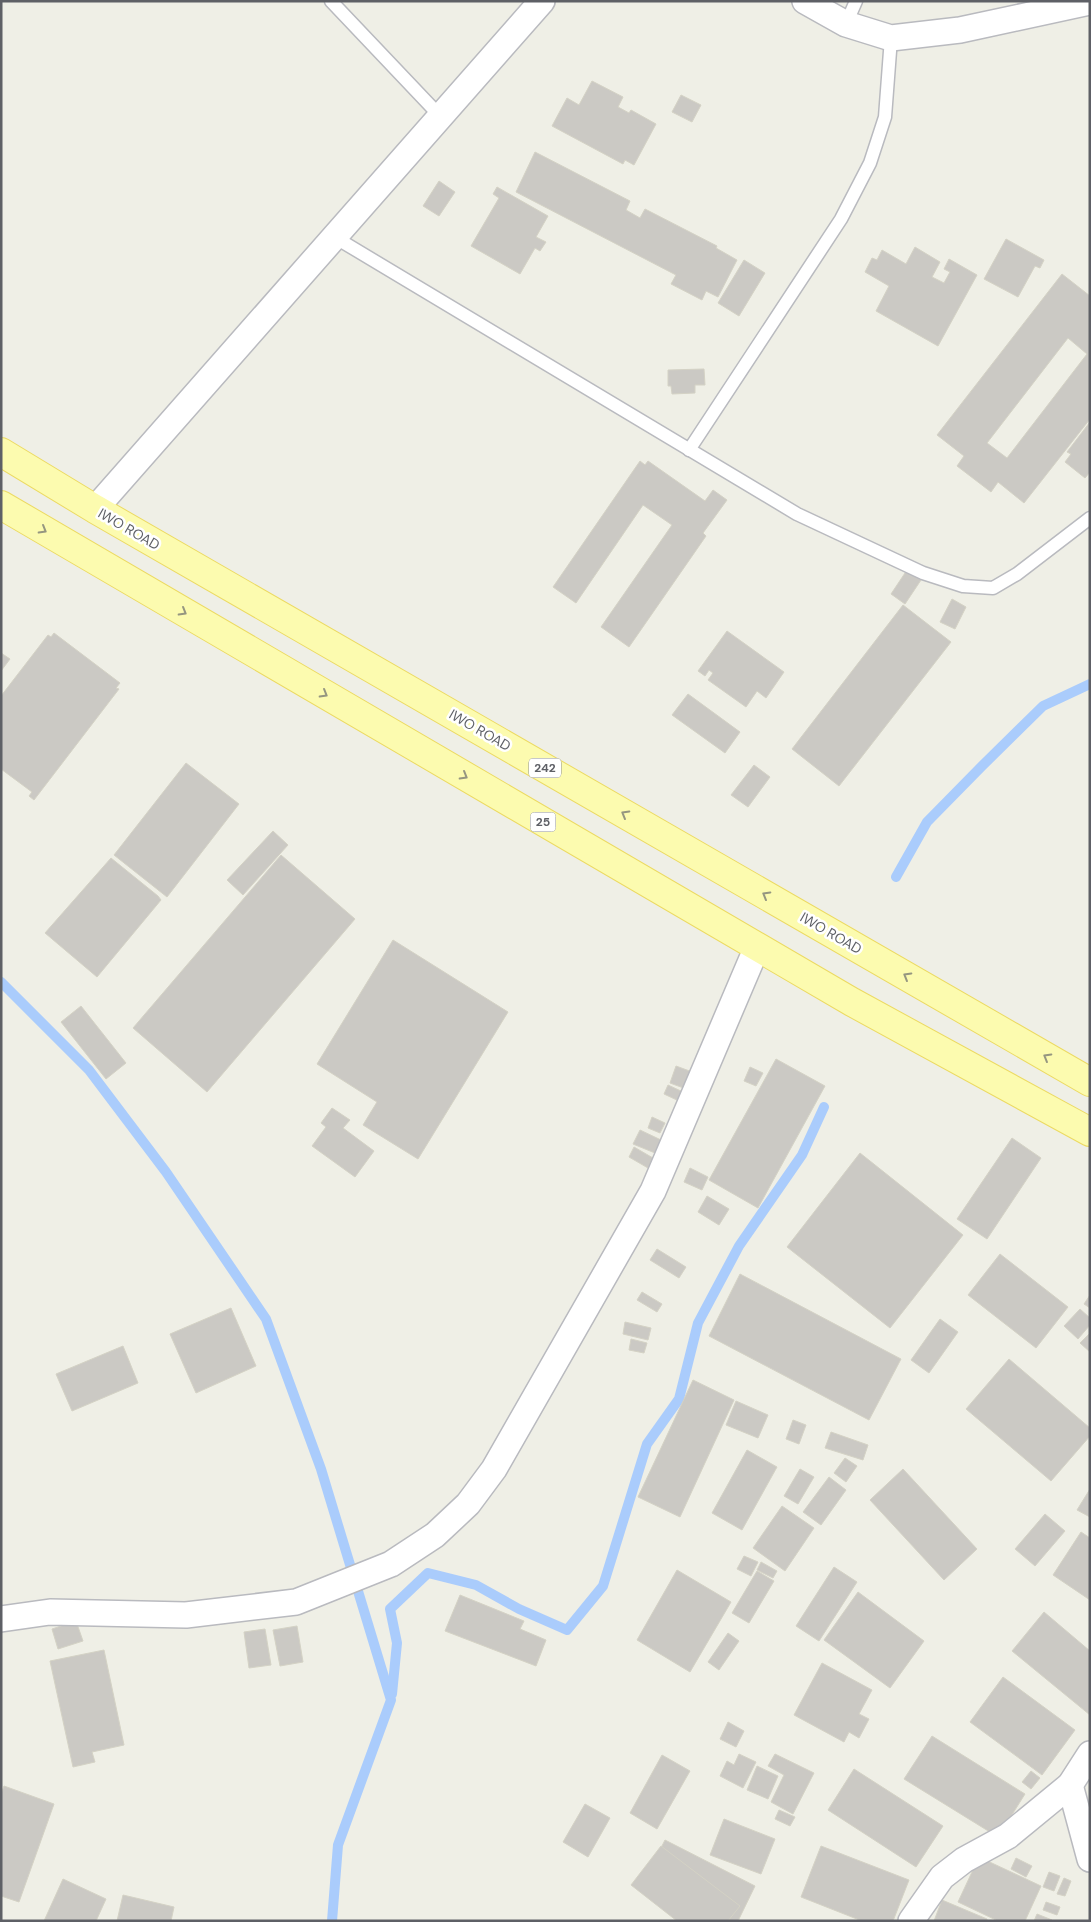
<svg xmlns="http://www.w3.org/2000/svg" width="1091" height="1922" viewBox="0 0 1091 1922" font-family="'DM Sans',sans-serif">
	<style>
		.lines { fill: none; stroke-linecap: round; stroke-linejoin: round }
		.stream { stroke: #aaccfc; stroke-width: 10 }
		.building { fill: #cbc9c4; stroke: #d4d2c5; fill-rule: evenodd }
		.service-casing { stroke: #b9babf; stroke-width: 15 }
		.minor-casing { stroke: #b9babf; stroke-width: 28 }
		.primary-casing { stroke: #ecda62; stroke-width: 30 }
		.service { stroke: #fff; stroke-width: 12 }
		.minor { stroke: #fff; stroke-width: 25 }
		.primary { stroke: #fcfbaf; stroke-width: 28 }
		.oneway { stroke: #959680 }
		.labels { text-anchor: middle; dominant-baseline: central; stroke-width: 5; stroke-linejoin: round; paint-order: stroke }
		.shield { fill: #fff; stroke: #8e9094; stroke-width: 1 }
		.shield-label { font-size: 12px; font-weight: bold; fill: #5e6066 }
		.street-label { font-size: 14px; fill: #5e6066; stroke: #fff }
	</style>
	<rect width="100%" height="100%" fill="#efefe6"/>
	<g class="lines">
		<g class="stream">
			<path d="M896,877L927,822L982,766L1043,706L1090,684"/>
			<path d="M1,982L89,1070L166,1172L266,1319L321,1469L391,1700L338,1845L332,1921"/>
			<path d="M392,1694L397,1643L390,1609L428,1573L476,1585L519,1609L567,1630L603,1586L647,1444L679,1399L698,1323L739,1246L802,1155L824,1107"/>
		</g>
	</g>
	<g class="building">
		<path d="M592,81L623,97L618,107L629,113L631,110L656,124L634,165L625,160L623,164L552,126L567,98L579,105Z"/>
		<path d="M681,95L701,105L692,122L672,112Z"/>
		<path d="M535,152L630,201L626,210L640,218L645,209L717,246L716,248L737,260L718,297L706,291L702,300L671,284L676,275L516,192Z"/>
		<path d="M439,181L455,192L439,216L423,206Z"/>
		<path d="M497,187L548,216L536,237L546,242L540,251L535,248L520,274L471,246L499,198L493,194Z"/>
		<path d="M1006,239L1044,260L1040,268L1035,266L1018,297L984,279Z"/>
		<path d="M915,247L940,262L932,277L944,283L950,272L944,269L949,259L977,275L938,346L876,311L889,286L865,272L872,258L877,260L882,250L906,264Z"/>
		<path d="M744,260L765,273L739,316L718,303Z"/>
		<path d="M1062,274L1090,296V419L1024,503L998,482L991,492L957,466L964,456L937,435ZM1068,338L1087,354L1007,458L987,443Z"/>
		<path d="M704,369L705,385H695V393L672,394L671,386H668V370Z"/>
		<path d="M1090,422V472L1085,478L1065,462L1071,454L1067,452Z"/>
		<path d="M640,461L645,465L648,461L705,501L713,490L727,500L703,533L706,536L629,647L601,627L672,525L643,505L576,603L553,587Z"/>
		<path d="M907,570L921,580L905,604L891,594Z"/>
		<path d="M952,599L966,607L955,629L940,622Z"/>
		<path d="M903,605L951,642L839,786L792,749Z"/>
		<path d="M727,631L784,672L766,698L757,691L746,707L708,680L713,673L709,670L705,676L698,671Z"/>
		<path d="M54,633L120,683L116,688L119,689L34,800L29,796L32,792L1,769V696L48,635L51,637Z"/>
		<path d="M1,653L10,659L1,671Z"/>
		<path d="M688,694L740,732L725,753L672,715Z"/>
		<path d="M186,763L239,804L167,897L114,855Z"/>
		<path d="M754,765L770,777L748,807L731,795Z"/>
		<path d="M273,831L288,845L243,895L227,880Z"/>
		<path d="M281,855L355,919L207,1092L133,1028Z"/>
		<path d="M111,858L158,896L161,900L97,977L45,933Z"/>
		<path d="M393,940L508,1012L418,1159L363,1125L377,1102L317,1064Z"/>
		<path d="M81,1006L126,1063L106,1079L61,1022Z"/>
		<path d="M776,1059L825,1086L758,1208L709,1180Z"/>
		<path d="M676,1066L695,1073L689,1090L670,1083Z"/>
		<path d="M750,1067L763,1073L756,1086L744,1081Z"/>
		<path d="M668,1085L683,1092L679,1101L664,1094Z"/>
		<path d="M332,1108L350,1120L343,1128L374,1151L355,1177L312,1146L326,1127L321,1123Z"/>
		<path d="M652,1117L665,1123L660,1133L648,1128Z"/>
		<path d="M640,1130L661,1140L655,1153L633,1144Z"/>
		<path d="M1012,1138L1041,1158L987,1239L957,1219Z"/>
		<path d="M634,1147L653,1158L648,1168L629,1157Z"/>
		<path d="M860,1153L963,1235L890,1328L787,1247Z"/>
		<path d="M690,1168L708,1177L702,1190L684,1182Z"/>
		<path d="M707,1196L729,1209L719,1225L698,1212Z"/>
		<path d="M657,1249L686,1267L679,1278L650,1260Z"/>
		<path d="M1000,1254L1068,1307L1036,1348L968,1295Z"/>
		<path d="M740,1274L901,1359L869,1420L709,1336Z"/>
		<path d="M642,1292L662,1304L657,1312L637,1300Z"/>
		<path d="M1090,1295V1308L1084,1304Z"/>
		<path d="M231,1308L256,1366L196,1393L170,1334Z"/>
		<path d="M1080,1309L1090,1318V1325L1078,1339L1064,1326Z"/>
		<path d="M940,1319L958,1332L929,1373L911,1360Z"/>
		<path d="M625,1322L651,1328L648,1340L623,1334Z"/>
		<path d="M1090,1333V1352L1080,1343Z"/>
		<path d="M631,1339L647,1343L644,1353L629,1350Z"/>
		<path d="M123,1346L138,1383L72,1411L56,1374Z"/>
		<path d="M1009,1359L1090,1428V1436L1051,1481L966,1409Z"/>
		<path d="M693,1380L734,1400L680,1517L638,1497Z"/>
		<path d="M736,1401L768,1415L758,1438L726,1425Z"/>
		<path d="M793,1420L806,1425L799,1444L786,1439Z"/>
		<path d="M831,1432L868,1445L863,1460L825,1448Z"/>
		<path d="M747,1450L777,1467L742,1530L712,1513Z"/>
		<path d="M845,1458L857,1466L846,1482L834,1473Z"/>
		<path d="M800,1469L814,1477L798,1504L784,1496Z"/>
		<path d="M903,1469L977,1549L944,1580L870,1500Z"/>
		<path d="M829,1477L846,1490L821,1525L803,1512Z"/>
		<path d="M1090,1489V1517L1077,1510Z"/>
		<path d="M782,1506L814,1528L785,1571L753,1548Z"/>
		<path d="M1045,1514L1065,1531L1035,1566L1015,1549Z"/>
		<path d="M1081,1532L1090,1538V1600L1053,1575Z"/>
		<path d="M744,1556L758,1562L751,1576L737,1569Z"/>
		<path d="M761,1562L777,1571L773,1578L757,1570Z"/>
		<path d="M834,1567L857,1582L819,1641L796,1626Z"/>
		<path d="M677,1570L731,1602L690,1672L637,1640Z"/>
		<path d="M757,1571L774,1581L749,1623L732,1613Z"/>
		<path d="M858,1592L924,1641L890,1688L824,1640Z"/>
		<path d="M460,1595L524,1621L520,1629L546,1640L536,1666L445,1631Z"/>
		<path d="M1044,1612L1090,1651V1715L1012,1651Z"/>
		<path d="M76,1621L83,1641L58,1649L52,1629Z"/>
		<path d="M297,1626L303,1662L280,1666L273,1630Z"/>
		<path d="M265,1629L271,1665L249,1668L244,1632Z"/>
		<path d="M728,1633L739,1641L719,1670L708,1662Z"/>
		<path d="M104,1650L124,1745L92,1752L95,1762L73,1767L50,1661Z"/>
		<path d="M822,1663L872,1690L859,1714L869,1719L859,1738L849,1732L844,1742L794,1715Z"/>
		<path d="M1003,1677L1075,1730L1042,1775L970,1722Z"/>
		<path d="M728,1722L744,1731L736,1747L720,1739Z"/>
		<path d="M932,1736L1025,1794L998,1837L904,1779Z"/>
		<path d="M739,1754L756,1762L743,1788L720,1776L727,1761L734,1765Z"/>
		<path d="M775,1754L814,1773L793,1814L771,1802L784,1775L768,1766Z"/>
		<path d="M662,1755L690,1771L657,1829L630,1813Z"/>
		<path d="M757,1766L778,1776L768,1799L747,1790Z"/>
		<path d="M854,1769L943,1826L916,1867L828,1810Z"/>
		<path d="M1031,1771L1040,1778L1031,1789L1022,1782Z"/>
		<path d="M4,1786L54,1804L19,1902L1,1896V1794Z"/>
		<path d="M585,1804L610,1818L588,1857L563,1842Z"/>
		<path d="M779,1810L795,1817L790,1826L775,1819Z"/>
		<path d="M724,1819L775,1839L761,1874L710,1855Z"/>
		<path d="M665,1840L755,1886L738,1921H703L640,1889Z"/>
		<path d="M661,1846L740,1906L728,1921H677L631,1885Z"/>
		<path d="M821,1846L909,1880L893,1921H862L801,1897Z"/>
		<path d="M979,1857L1041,1886L1025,1921H998L958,1902Z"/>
		<path d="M1016,1858L1032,1866L1026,1877L1011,1869Z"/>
		<path d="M1049,1872L1060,1876L1054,1891L1043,1887Z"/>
		<path d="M1064,1878L1071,1881L1065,1896L1057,1894Z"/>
		<path d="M63,1879L106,1899L96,1921H44Z"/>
		<path d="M123,1895L174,1907L171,1921H117Z"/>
		<path d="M942,1900L987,1919V1921H934Z"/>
		<path d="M1046,1902L1060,1907L1057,1915L1043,1910Z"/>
		<path d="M1037,1914L1052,1920V1921H1034Z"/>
	</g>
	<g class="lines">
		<g class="service-casing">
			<g id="service">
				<path d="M331,1L441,117"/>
				<path d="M846,24L856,1"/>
				<path d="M336,238L797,514L923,573L963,586L993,588L1017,574L1090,518"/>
				<path d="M689,450L841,219L870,163L885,117L891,38"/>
			</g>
		</g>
		<g class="minor-casing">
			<g id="minor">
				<path d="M805,1L846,24L891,38L960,30L1090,2"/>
				<path d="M95,509L542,1"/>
				<path d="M1,1619L50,1612L186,1615L296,1602L391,1564L435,1535L468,1504L494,1469L653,1191L757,947"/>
				<path d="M1070,1785L1090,1859"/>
				<path d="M911,1921L942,1877L964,1860L1008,1836L1070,1785L1090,1754"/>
			</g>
		</g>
		<g class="primary-casing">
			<g id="primary">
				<path d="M1,452L95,509L1090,1082"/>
				<path d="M1,505L852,1002L1090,1132"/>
			</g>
		</g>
		<use href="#service" class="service"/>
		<use href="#minor" class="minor"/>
		<use href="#primary" class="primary"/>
	</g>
	<defs><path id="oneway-chevron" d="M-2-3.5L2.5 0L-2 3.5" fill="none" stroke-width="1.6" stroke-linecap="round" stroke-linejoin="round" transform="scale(1.25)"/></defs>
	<g class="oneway">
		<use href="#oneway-chevron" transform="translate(43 530) rotate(30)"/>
		<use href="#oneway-chevron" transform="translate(183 612) rotate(30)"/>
		<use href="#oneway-chevron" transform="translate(324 694) rotate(30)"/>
		<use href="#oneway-chevron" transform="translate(464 776) rotate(30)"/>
		<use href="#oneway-chevron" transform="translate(625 814) rotate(-150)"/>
		<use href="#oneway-chevron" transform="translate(766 895) rotate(-150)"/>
		<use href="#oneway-chevron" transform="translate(907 976) rotate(-150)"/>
		<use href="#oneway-chevron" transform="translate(1047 1057) rotate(-150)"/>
	</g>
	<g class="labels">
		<g class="shield">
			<rect x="529" y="758.5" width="32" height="19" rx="4"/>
			<rect x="530.5" y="812.5" width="25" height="19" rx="4"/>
		</g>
		<g class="shield-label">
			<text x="545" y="768">242</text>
			<text x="543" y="822">25</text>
		</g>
		<g class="street-label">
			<text transform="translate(129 529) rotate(30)">IWO ROAD</text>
			<text transform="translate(480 730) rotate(30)">IWO ROAD</text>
			<text transform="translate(831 933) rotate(30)">IWO ROAD</text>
		</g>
	</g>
	<rect width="1091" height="1922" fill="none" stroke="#5e6066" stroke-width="5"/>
</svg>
